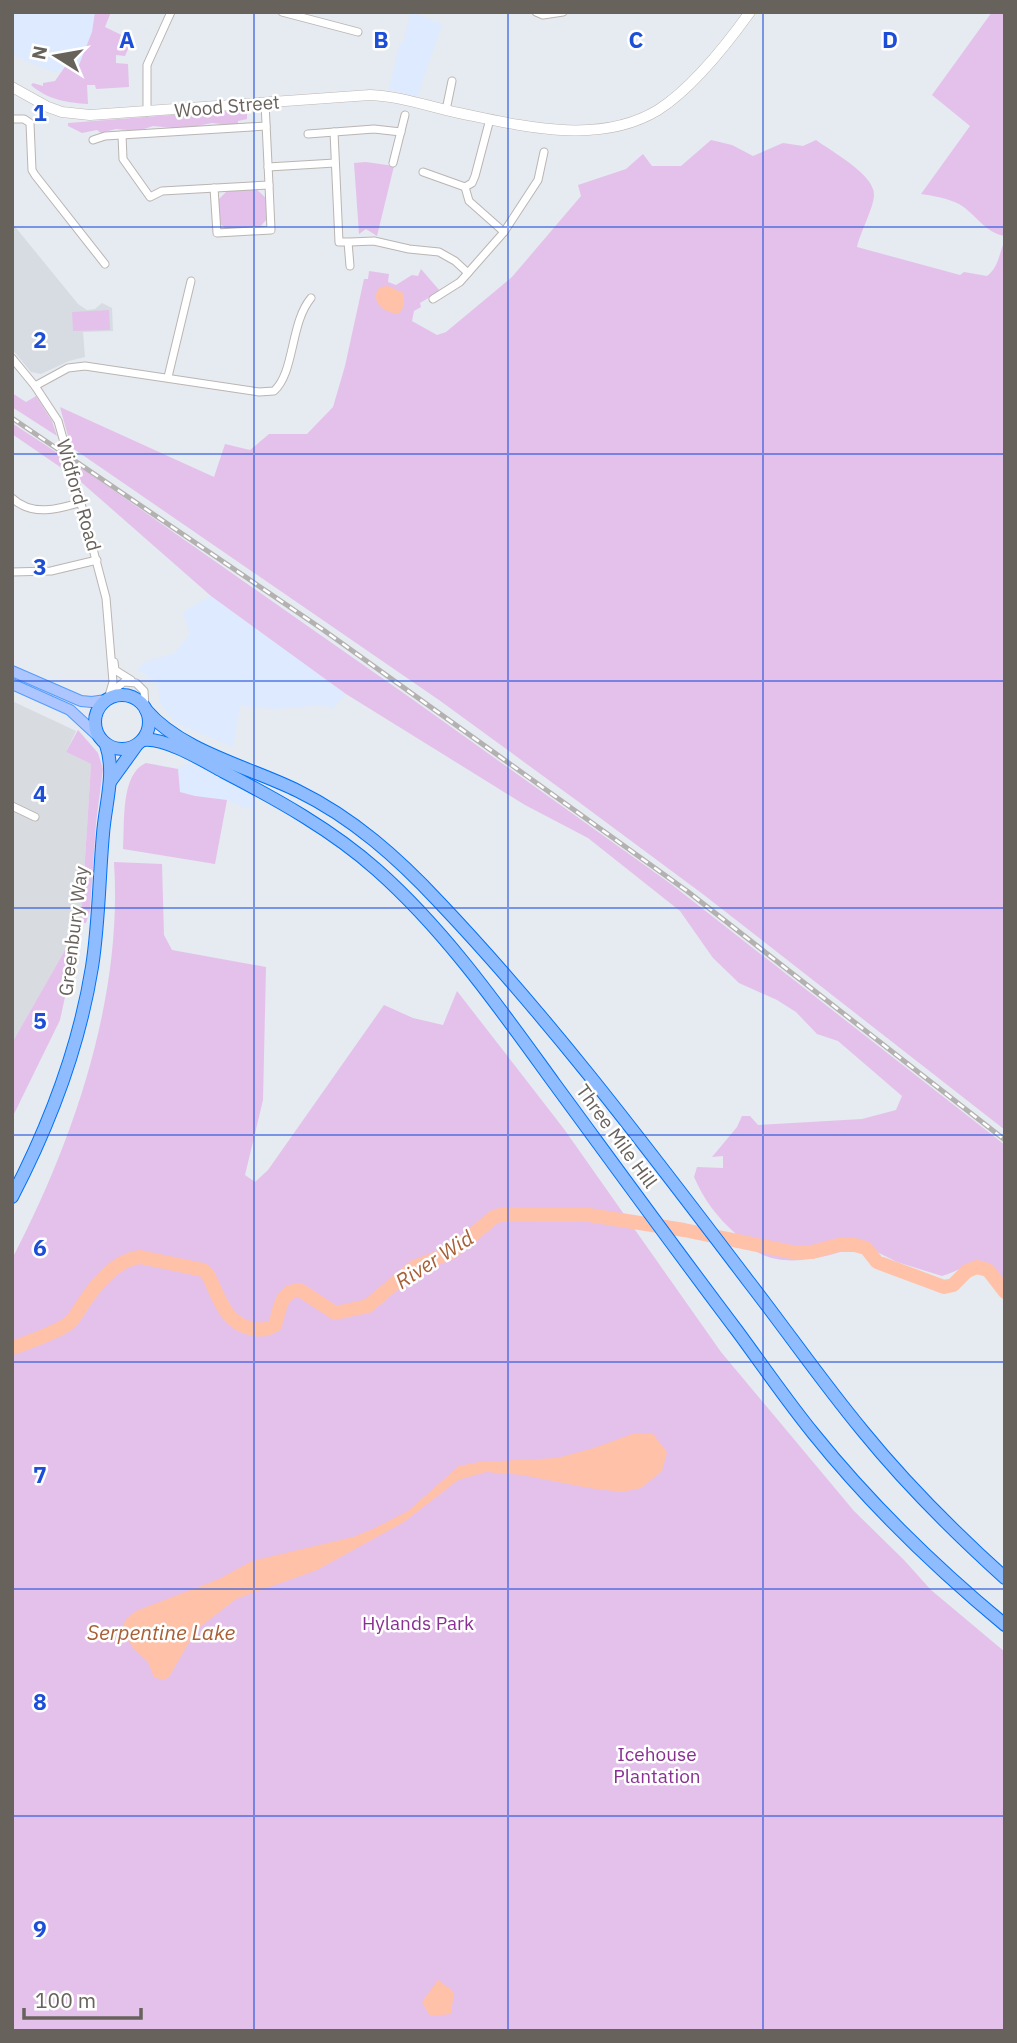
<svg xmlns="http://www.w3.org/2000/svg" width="1017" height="2043" viewBox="0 0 1017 2043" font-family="'IBM Plex Sans',sans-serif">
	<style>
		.commercial { fill: #ddeaff }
		.industrial { fill: #d8dbe0 }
		.education { fill: #d7dce3 }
		.green { fill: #e4c1ea }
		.water { fill: #ffc1a8 }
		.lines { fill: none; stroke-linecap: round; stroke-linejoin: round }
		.river { stroke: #ffc1a8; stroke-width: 14 }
		.street-casing { stroke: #bab5b1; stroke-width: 9 }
		.secondary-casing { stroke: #bcb7b2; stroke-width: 11 }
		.primary-casing { stroke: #539cfd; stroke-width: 12 }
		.highway-casing { stroke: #0072f7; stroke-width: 14 }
		.street { stroke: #fff; stroke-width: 7 }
		.secondary { stroke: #fff; stroke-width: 10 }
		.primary { stroke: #adc6ff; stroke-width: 10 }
		.highway { stroke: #8fbcff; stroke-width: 12 }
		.rail-casing { stroke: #b3b2b0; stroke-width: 5 }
		.rail { stroke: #fff; stroke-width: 2.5; stroke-dasharray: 8; stroke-linecap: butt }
		.street-bridge-casing { stroke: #bab5b1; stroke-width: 9; stroke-linecap: butt }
		.street-bridge { stroke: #fff; stroke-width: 7 }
		.grid { fill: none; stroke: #1d4ed8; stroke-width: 2; stroke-opacity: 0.55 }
		.labels { text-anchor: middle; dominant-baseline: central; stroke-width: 5; stroke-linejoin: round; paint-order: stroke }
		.street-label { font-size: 19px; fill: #68625d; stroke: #fff }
		.park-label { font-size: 19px; fill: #893193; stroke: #fff }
		.water-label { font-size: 21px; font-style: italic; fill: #a85f36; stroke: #fff }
		.grid-label { font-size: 23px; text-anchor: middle; font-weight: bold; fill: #1d4ed8; stroke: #fff; stroke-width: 5; stroke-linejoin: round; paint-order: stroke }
	</style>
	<rect width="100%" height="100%" fill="#e6eaf1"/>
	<g class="commercial">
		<path d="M12,12H101L81,67L54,72L12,55Z"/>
		<path d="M411,12L442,24L417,97L389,89L400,43H403Z"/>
		<path d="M211,596L346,694L332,709L325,705L275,709L240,706L233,747L176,723L160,703L158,684L142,672H138L139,668L145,662L175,653L190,634L183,612Z"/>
		<path d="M186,764L197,765L253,795V807L246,808L227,800L195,796L179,792L178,769Z"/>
	</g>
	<path class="industrial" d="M12,701L76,731L66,752L91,764L81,922L12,1043Z"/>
	<path class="education" d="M12,223L78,304L87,310L95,309L102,303L112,308L113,331L83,332L85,357L69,361L41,374L31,372L12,349Z"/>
	<g class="green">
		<path d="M95,12H111L105,27L132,40L125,56L116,55V63L128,64L129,87L96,89L95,85H87L88,104C68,103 46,99 31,85L33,83L43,86V83L55,81L69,61L79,65L92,32Z"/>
		<path d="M992,12H1005V236C985,233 976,214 959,204C947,198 934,196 921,194L970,126L932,95Z"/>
		<path d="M247,109V119L238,121V126L212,123L183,129L153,126L138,131L116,129L101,133L97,130L82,133L68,126V123Z"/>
		<path d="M711,140L732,145L753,156L783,143L803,146L816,140C831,151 875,175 874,195C874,207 860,233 857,247L960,275L964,272L987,276C999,267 999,253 1005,240V1130L704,895L576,800L439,700L71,447L60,407L214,477L225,444L250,450L269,434H307L333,407L345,366L364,279H368L369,271L389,274L388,282L396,285L412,275L418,276L421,269L440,291L420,303L421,307L414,311L412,321L437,335L446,332L512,277L581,196L578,185L626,169L643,154L652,166H681Z"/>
		<path d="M366,162L394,166L377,236L366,229L359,234L354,163Z"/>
		<path d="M256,189L266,198L267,219L259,228L228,230L219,223L218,200L227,191Z"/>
		<path d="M109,310L110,330L73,331L72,312Z"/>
		<path d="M12,393L26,402L36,396L52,421L57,436L12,407Z"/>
		<path d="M12,423L62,456L66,471L12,434Z"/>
		<path d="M76,464L412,699L671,884L1005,1145V1282C971,1251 979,1264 942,1276L897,1262L863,1245C831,1255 789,1270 757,1252C749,1248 742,1240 736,1234C717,1217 704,1200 694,1177L697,1167L723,1168V1156L712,1157L737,1127L742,1116H750L758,1125L862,1119L896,1110L902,1096L838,1041L817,1034L796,1012L777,1000L739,983L713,958L680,911L588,838L525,805L346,694L211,596L81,482Z"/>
		<path d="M78,730L98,753L103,769L96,823L90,911L86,923H81L60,1020L12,1118V1043L81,922L91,764L66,752Z"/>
		<path d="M146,763L178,769L180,792L195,796L227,800L215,864L123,849C125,824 120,774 146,763Z"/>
		<path d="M114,862L162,864L164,935L172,950L266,967L263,1100L245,1175L255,1182L268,1170L384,1005L413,1018L443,1025L457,991L564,1129L721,1352L854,1511L904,1560L931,1590L1005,1652V2031H12V1259C74,1140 123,997 114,862Z"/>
	</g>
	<g class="water">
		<path d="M388,286L403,293C405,301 405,307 399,313C385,315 368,300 380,287Z"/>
		<path d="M635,1433L653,1434L667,1452L662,1471L641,1488L622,1492L589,1488L522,1475L486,1472L458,1480L404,1522L317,1570L236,1599L196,1630L169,1677L163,1680L154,1677L148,1662L134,1649L121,1630L126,1619L136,1611L219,1579L252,1561L353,1537L375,1528L408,1511L459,1466L479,1462L557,1458L594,1448Z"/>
		<path d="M438,1980L454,1992L451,2014L430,2016L422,2002Z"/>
	</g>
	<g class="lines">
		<path class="river" d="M12,1348C26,1343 58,1332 69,1323C75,1318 80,1308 85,1301C98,1282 116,1260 140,1257L203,1270L208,1275C220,1298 224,1323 253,1329C261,1330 267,1330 275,1325C280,1310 280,1290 300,1290L335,1313L368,1306L414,1267L452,1252L494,1217L504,1214L589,1215L684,1230L792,1252H812L838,1245H855L866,1248L877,1262L944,1287L953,1285L967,1271L977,1267L988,1270L1005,1292"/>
		<g class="street-casing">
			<g id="street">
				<path d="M282,12L358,32"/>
				<path d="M536,12L543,15L563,12"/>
				<path d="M446,110L452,81"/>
				<path d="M147,112V65L171,12"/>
				<path d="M12,119H24L30,123L32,170L35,175L105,264"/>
				<path d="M334,132L339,242H348L350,266"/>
				<path d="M308,134L374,129L401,132"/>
				<path d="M122,135L123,159L150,197L162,191L269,185L265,103"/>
				<path d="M93,140L105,136L266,126"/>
				<path d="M393,163L405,115"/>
				<path d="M268,167L335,163"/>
				<path d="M423,172L465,187L469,201L504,232"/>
				<path d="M465,187L472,183L475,176L490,119"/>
				<path d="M214,188L217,233L271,230L269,185"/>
				<path d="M350,242L374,241L409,249L439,252L455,261L468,273"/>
				<path d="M433,299L460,282L504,232L538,180L544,152"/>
				<path d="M12,358L35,386L58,421"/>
				<path d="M168,377L191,281"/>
				<path d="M35,386L68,368L85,366L259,392L274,391C295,372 290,323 311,298"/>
				<path d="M75,481L106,598L113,682L108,699"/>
				<path d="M12,498C32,517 59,509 82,502"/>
				<path d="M12,572L51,571L97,560"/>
				<path d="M114,662L115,670L131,680"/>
				<path d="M111,692L124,682L136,683L144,691L145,708"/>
				<path d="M12,806L35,817"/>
			</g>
		</g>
		<g class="secondary-casing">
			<path id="secondary" d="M12,87L48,107L62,112L90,115L370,95C400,96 430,107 459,113C522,126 599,146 658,110C691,89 727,44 750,12"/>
		</g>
		<g class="primary-casing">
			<g id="primary">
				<path d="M12,671L81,701L92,702L106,700"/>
				<path d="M12,684L70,710L98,736"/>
			</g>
		</g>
		<g class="highway-casing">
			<g id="highway">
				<circle cx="122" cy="722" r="27"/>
				<path d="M146,710C182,752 250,767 298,791C353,818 398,858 439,902C552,1021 650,1152 749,1282C787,1331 823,1383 862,1430C905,1483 954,1532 1005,1578"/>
				<path d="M143,740C165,737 204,761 224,772C278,800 332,830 377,870C446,931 501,1010 554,1083C615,1166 676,1250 738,1332C763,1366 787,1401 813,1433C870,1504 935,1567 1005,1625"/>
				<path d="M110,782L136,746"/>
				<path d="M12,1197C50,1124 79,1048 92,967C99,923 99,878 103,834C105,805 116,773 106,745"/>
			</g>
		</g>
		<use href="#street" class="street"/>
		<use href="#secondary" class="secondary"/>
		<use href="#primary" class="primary"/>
		<use href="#highway" class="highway"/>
		<g class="rail-casing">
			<path id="rail" d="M12,418L322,629L687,891L1005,1140"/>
		</g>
		<use href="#rail" class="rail"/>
		<g class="street-bridge-casing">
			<path id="street-bridge" d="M58,421L75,481"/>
		</g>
		<use href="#street-bridge" class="street-bridge"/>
	</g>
	<path class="grid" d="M254,12V2031M508,12V2031M763,12V2031M12,227H1005M12,454H1005M12,681H1005M12,908H1005M12,1135H1005M12,1362H1005M12,1589H1005M12,1816H1005"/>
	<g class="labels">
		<g class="street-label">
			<text transform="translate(227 106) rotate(-5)">Wood Street</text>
			<text transform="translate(79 495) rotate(74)">Widford Road</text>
			<text transform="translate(73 931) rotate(-83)">Greenbury Way</text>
			<text transform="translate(617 1136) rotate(54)">Three Mile Hill</text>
		</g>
		<g class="park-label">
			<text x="418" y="1623">Hylands Park</text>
			<text x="657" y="1754">Icehouse<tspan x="657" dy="22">Plantation</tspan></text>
		</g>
		<g class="water-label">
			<text transform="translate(434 1259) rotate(-33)">River Wid</text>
			<text x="161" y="1632">Serpentine Lake</text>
		</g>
	</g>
	<g class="grid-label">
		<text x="127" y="48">A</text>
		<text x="381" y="48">B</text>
		<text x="636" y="48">C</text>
		<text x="890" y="48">D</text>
		<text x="40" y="121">1</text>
		<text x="40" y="348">2</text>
		<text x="40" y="575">3</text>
		<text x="40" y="802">4</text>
		<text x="40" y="1029">5</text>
		<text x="40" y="1256">6</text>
		<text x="40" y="1483">7</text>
		<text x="40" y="1710">8</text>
		<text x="40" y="1937">9</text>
	</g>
	<rect width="1017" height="2043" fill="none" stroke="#68625d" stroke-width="28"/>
	<g transform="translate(56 56) rotate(281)" stroke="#ffffff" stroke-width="5" paint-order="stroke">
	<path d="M0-5L12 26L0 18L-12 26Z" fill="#68625d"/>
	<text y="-10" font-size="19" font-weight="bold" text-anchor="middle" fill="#68625d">N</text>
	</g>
	<path d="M24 2008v10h117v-10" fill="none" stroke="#68625d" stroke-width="3.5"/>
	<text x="35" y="2008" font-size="21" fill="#68625d" stroke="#ffffff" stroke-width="5" paint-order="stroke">100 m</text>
</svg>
